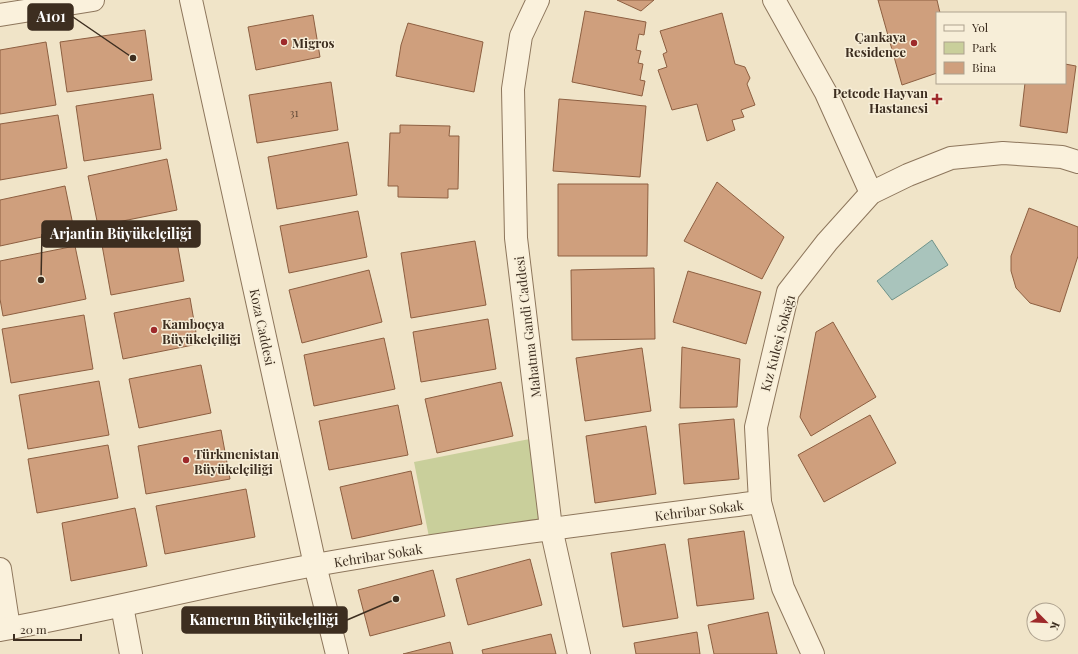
<svg xmlns="http://www.w3.org/2000/svg" width="1078" height="654" viewBox="0 0 1078 654" font-family="'Playfair Display',serif">
	<style>
		.green { fill: #c9cf9b }
		.water { fill: #a9c4bc; stroke: #6f938a }
		.building { fill: #cf9f7d; stroke: #8d5f41 }
		.lines { fill: none; stroke-linecap: round; stroke-linejoin: round }
		.minor-casing { stroke: #8d765c; stroke-width: 24 }
		.minor { stroke: #faf1dc; stroke-width: 22 }
		.poi-dot { fill: #9e2a2b; stroke: #f7eed8; stroke-width: 1.5 }
		.labels { text-anchor: middle; dominant-baseline: central; stroke-width: 3; stroke-linejoin: round; paint-order: stroke }
		.number-label { font-size: 11px; fill: #624a37 }
		.poi-label { font-size: 13px; font-weight: bold; fill: #3d2e20; stroke: #f7eed8; text-anchor: start }
		.street-label { font-size: 13px; fill: #3d2e20; stroke: #f7eed8 }
		.leader { fill: none; stroke: #3d2e20; stroke-width: 1.5 }
		.callout-dot { fill: #3d2e20; stroke: #f7eed8; stroke-width: 1.5 }
		.callout { fill: #3d2e20; stroke: #3d2e20; stroke-width: 1.5 }
		.callout-label { font-size: 14px; text-anchor: middle; font-weight: bold; fill: #fff }
	</style>
	<rect width="100%" height="100%" fill="#f0e4c8"/>
	<path class="green" d="M540,437L551,528L431,547L414,462Z"/>
	<path class="water" d="M932,240L948,265L892,300L877,281Z"/>
	<g class="building">
		<path d="M617,0H654L641,11Z"/>
		<path d="M878,0H937L940,13H937V73L902,85Z"/>
		<path d="M585,11L646,22L644,35L639,34L636,50L641,51L638,63L643,64L640,80L645,81L642,96L572,82Z"/>
		<path d="M722,13L735,64L745,67L750,78L747,84L755,105L741,110L744,117L732,120L735,130L707,141L697,104L672,110L658,70L667,67L663,54L667,52L660,31Z"/>
		<path d="M313,15L320,57L256,70L248,27Z"/>
		<path d="M408,23L483,42L474,92L396,76L401,45Z"/>
		<path d="M145,30L152,80L67,92L60,42Z"/>
		<path d="M46,42L56,105L0,114V50Z"/>
		<path d="M1065,64L1076,66L1067,133L1020,126L1025,83H1065Z"/>
		<path d="M331,82L338,130L257,143L249,95Z"/>
		<path d="M153,94L161,149L84,161L76,106Z"/>
		<path d="M559,99L646,106L640,177L553,171Z"/>
		<path d="M58,115L67,168L0,180V124Z"/>
		<path d="M400,125L450,126L449,136H459L458,189H448V198L398,197V186H388L390,133H400Z"/>
		<path d="M348,142L357,195L277,209L268,157Z"/>
		<path d="M167,159L177,210L98,226L88,176Z"/>
		<path d="M717,182L784,237L762,279L684,241Z"/>
		<path d="M558,184H648L647,256H558Z"/>
		<path d="M65,186L74,230L0,246V200Z"/>
		<path d="M1029,208L1078,227V256L1060,312L1030,303L1016,288L1011,271V256Z"/>
		<path d="M358,211L367,257L289,273L280,226Z"/>
		<path d="M175,231L184,281L111,295L102,245Z"/>
		<path d="M475,241L486,305L411,318L401,253Z"/>
		<path d="M75,246L86,299L3,316L0,299V261Z"/>
		<path d="M654,268L655,339L572,340L571,270Z"/>
		<path d="M369,270L382,322L302,343L289,290Z"/>
		<path d="M688,271L761,292L746,344L673,322Z"/>
		<path d="M190,298L198,344L123,359L114,313Z"/>
		<path d="M84,315L93,369L11,383L2,329Z"/>
		<path d="M488,319L496,369L421,382L413,332Z"/>
		<path d="M833,322L876,397L811,436L800,417L816,332Z"/>
		<path d="M384,338L395,389L314,406L304,355Z"/>
		<path d="M682,347L740,359L737,407L680,408Z"/>
		<path d="M642,348L651,411L585,421L576,358Z"/>
		<path d="M201,365L211,413L139,428L129,379Z"/>
		<path d="M99,381L109,435L28,449L19,395Z"/>
		<path d="M501,382L513,436L437,453L425,399Z"/>
		<path d="M398,405L408,455L329,470L319,421Z"/>
		<path d="M870,415L896,463L824,502L798,455Z"/>
		<path d="M734,419L739,479L684,484L679,424Z"/>
		<path d="M646,426L656,494L595,503L586,436Z"/>
		<path d="M221,430L230,479L146,494L138,446Z"/>
		<path d="M108,445L118,498L37,513L28,459Z"/>
		<path d="M411,471L422,524L352,539L340,487Z"/>
		<path d="M246,489L255,537L165,554L156,506Z"/>
		<path d="M135,508L147,566L71,581L62,523Z"/>
		<path d="M744,531L754,599L697,606L688,539Z"/>
		<path d="M665,544L678,618L623,627L611,553Z"/>
		<path d="M530,559L542,605L468,625L456,579Z"/>
		<path d="M433,570L445,616L370,636L358,590Z"/>
		<path d="M768,612L777,654H714L708,625Z"/>
		<path d="M697,632L700,654H636L634,643Z"/>
		<path d="M551,634L556,654H483L482,650Z"/>
		<path d="M450,642L453,654H403Z"/>
	</g>
	<g class="lines">
		<g class="minor-casing">
			<g id="minor">
				<path d="M191,0L315,565L337,654"/>
				<path d="M538,0L521,36L513,89L516,238L551,528L579,654"/>
				<path d="M774,0L826,93L871,193"/>
				<path d="M0,15L93,0"/>
				<path d="M0,569L9,628"/>
				<path d="M122,606L131,654"/>
				<path d="M0,630C106,611 210,584 315,565C463,539 612,521 760,502"/>
				<path d="M813,654L783,588L760,502L756,427L788,292L827,242L871,193L908,175L951,158L1003,153L1062,157L1078,162"/>
			</g>
		</g>
		<use href="#minor" class="minor"/>
	</g>
	<g class="poi-dot">
		<circle cx="284" cy="42" r="4"/>
		<circle cx="914" cy="43" r="4"/>
		<path d="M935 93h4v4h4v4h-4v4h-4v-4h-4v-4h4z"/>
		<circle cx="154" cy="330" r="4"/>
		<circle cx="186" cy="460" r="4"/>
	</g>
	<g class="labels">
		<g class="number-label">
			<text x="294" y="112">31</text>
		</g>
		<g class="poi-label">
			<text x="906" y="36" text-anchor="end">Çankaya<tspan x="906" dy="15">Residence</tspan></text>
			<text x="292" y="42">Migros</text>
			<text x="928" y="92" text-anchor="end">Petcode Hayvan<tspan x="928" dy="15">Hastanesi</tspan></text>
			<text x="162" y="323">Kamboçya<tspan x="162" dy="15">Büyükelçiliği</tspan></text>
			<text x="194" y="453">Türkmenistan<tspan x="194" dy="15">Büyükelçiliği</tspan></text>
		</g>
		<g class="street-label">
			<text transform="translate(263 327) rotate(78)">Koza Caddesi</text>
			<text transform="translate(527 327) rotate(-97)">Mahatma Gandi Caddesi</text>
			<text transform="translate(777 343) rotate(-75)">Kız Kulesi Sokağı</text>
			<text transform="translate(699 510) rotate(-7)">Kehribar Sokak</text>
			<text transform="translate(378 555) rotate(-9)">Kehribar Sokak</text>
		</g>
	</g>
	<path class="leader" d="M133 58L73 17M41 280L42 234M396 599L347 620"/>
	<g class="callout-dot">
		<circle cx="133" cy="58" r="4"/>
		<circle cx="41" cy="280" r="4"/>
		<circle cx="396" cy="599" r="4"/>
	</g>
	<g class="callout">
		<rect x="28" y="4" width="45" height="26" rx="4"/>
		<rect x="42" y="221" width="158" height="26" rx="4"/>
		<rect x="182" y="607" width="165" height="26" rx="4"/>
	</g>
	<g class="callout-label">
		<text x="51" y="22">A101</text>
		<text x="121" y="239">Arjantin Büyükelçiliği</text>
		<text x="264" y="625">Kamerun Büyükelçiliği</text>
	</g>
	<rect x="936" y="12" width="130" height="72" fill="#f7eed8" stroke="#ada18e"/>
	<rect x="944" y="25" width="20" height="6" fill="#faf1dc" stroke="#ada18e"/>
	<text x="972" y="32" font-size="12" fill="#3d2e20">Yol</text>
	<rect x="944" y="42" width="20" height="12" fill="#c9cf9b" stroke="#ada18e"/>
	<text x="972" y="52" font-size="12" fill="#3d2e20">Park</text>
	<rect x="944" y="62" width="20" height="12" fill="#cf9f7d" stroke="#ada18e"/>
	<text x="972" y="72" font-size="12" fill="#3d2e20">Bina</text>
	<g transform="translate(1046 622) rotate(114)"><circle r="19" fill="#f7eed8" stroke="#ada18e"/>
	<path d="M0-3L7 15L0 10L-7 15Z" fill="#9e2a2b"/>
	<text y="-6" font-size="11" font-weight="bold" text-anchor="middle" fill="#3d2e20">K</text>
	</g>
	<path d="M14 634v6h67v-6" fill="none" stroke="#3d2e20" stroke-width="2"/>
	<text x="20" y="634" font-size="12" fill="#3d2e20" stroke="#f7eed8" stroke-width="3" paint-order="stroke">20 m</text>
</svg>
